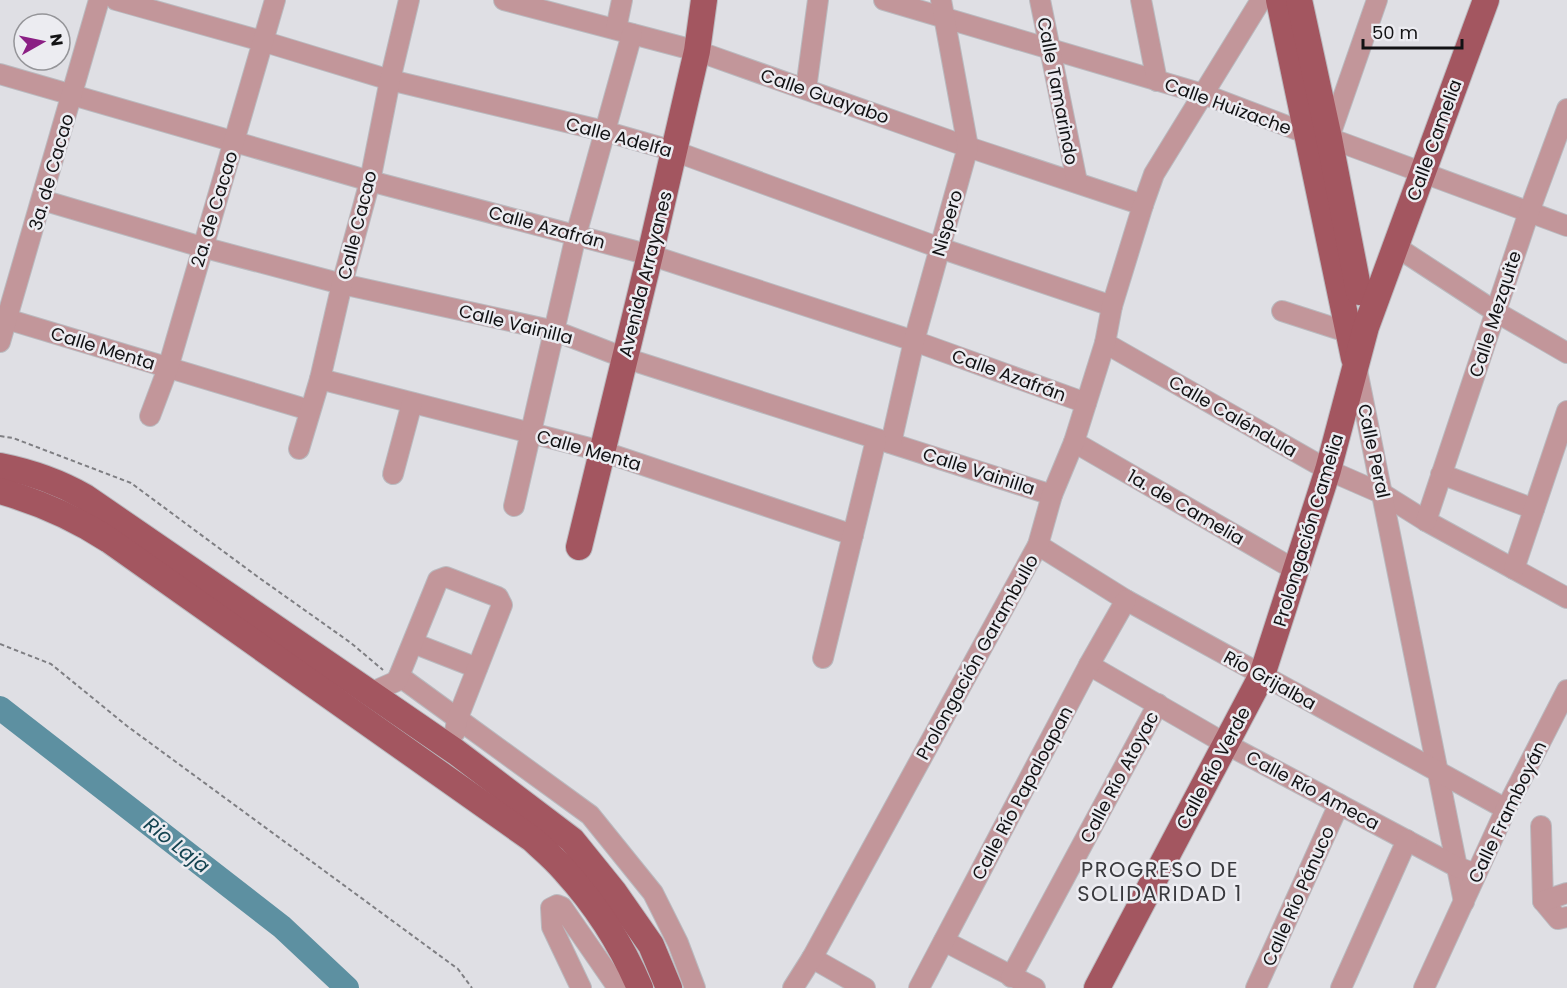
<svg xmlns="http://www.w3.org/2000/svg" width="1567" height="988" viewBox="0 0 1567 988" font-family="Poppins,sans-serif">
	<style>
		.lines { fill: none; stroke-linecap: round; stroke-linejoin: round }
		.river { stroke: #5d90a1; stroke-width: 24 }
		.minor-casing { stroke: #bababf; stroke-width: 22 }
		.major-casing { stroke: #bababf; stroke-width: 28 }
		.path { stroke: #7f7f83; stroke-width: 2; stroke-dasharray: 4.5 3; stroke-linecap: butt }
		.minor { stroke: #c2969a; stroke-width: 20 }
		.major { stroke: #a35660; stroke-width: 26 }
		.labels { text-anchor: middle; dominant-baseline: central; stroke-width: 5; stroke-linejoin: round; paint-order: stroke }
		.street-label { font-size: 18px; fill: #121214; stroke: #ececf1 }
		.water-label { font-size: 20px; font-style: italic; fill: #144350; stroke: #ececf1 }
		.quarter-label { font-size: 21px; letter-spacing: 1.5px; fill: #3a3a3e; stroke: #ececf1 }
	</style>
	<rect width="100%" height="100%" fill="#dfdfe4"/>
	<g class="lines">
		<path class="river" d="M0,708L282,927L347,988"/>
		<g class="minor-casing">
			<g id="minor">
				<path d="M116,0L262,41L390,80L604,131L674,151L940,248L1112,306"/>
				<path d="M504,0L697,51L968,147L1143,205"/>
				<path d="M884,0L1203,94L1308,134L1329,138L1567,226"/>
				<path d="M1040,0L1077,182"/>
				<path d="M1141,0L1157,81"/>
				<path d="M616,29L622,0"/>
				<path d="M0,74L370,181L650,255L914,341L1086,403"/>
				<path d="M806,89L818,0"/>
				<path d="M1329,138L1377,0"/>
				<path d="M42,200L202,247L342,284L555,331L625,358L1052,495"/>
				<path d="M1395,246L1496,312L1567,353"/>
				<path d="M1282,311L1350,333"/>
				<path d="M0,317L309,410"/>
				<path d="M0,342L99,0"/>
				<path d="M1105,343L1328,470L1383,494L1426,521L1567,598"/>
				<path d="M1357,370L1464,902"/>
				<path d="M320,379L601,451L853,535"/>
				<path d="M150,416L168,368L275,0"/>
				<path d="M1074,442L1297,571"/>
				<path d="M891,443L914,341L968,147L941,0"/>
				<path d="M299,449L320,379L342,284L370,181L390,80L409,0"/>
				<path d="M393,474L412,403"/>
				<path d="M1441,474L1534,509"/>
				<path d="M514,506L576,235L632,34"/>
				<path d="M1426,521L1529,212L1567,109"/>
				<path d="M1038,545L1126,600L1506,809"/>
				<path d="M1514,569L1567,411"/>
				<path d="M413,643L477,668"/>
				<path d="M823,658L876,440"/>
				<path d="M1089,665L1226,744L1457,867L1476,874"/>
				<path d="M399,676L590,815L653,893L678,943L695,988"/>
				<path d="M370,693L397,681L438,580L446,577L498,597L502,605L457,720L455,732"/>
				<path d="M1541,826L1543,901L1558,919L1567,917"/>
				<path d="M1543,901L1567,893"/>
				<path d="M944,941L1035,988"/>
				<path d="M812,958L865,988"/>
				<path d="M1011,977L1158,704"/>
				<path d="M581,988L552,927L551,908L557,905L562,907L618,988"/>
				<path d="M793,988L812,958L1038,545L1052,495L1074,442L1105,343L1112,306L1143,205L1154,174L1261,0"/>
				<path d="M919,988L1089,665L1126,600"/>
				<path d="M1256,988L1339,804"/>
				<path d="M1341,988L1407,840"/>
				<path d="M1424,988L1506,809L1567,690"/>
			</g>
		</g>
		<g class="major-casing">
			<g id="major">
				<path d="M1279,0L1354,358"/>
				<path d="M1299,0L1329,138L1359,292"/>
				<path d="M0,466C30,472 59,482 85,497L456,752L572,840L614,892L651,945L669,988"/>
				<path d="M0,491C39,502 75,518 109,540L532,839C543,849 555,859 565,871C596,905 622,946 640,988"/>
				<path d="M579,547L650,255L697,51L704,0"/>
				<path d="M1097,988L1262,675L1328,470L1366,327L1486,0"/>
			</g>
		</g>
		<g class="path">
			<path d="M0,436L13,438L131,483L258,577L351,643L383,670"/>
			<path d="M0,644L51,664L127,726L458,969L472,988"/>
		</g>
		<use href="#minor" class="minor"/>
		<use href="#major" class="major"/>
	</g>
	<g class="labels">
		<g class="street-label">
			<text transform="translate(1058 91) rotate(79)">Calle Tamarindo</text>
			<text transform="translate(825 96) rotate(19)">Calle Guayabo</text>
			<text transform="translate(1228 106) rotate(20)">Calle Huizache</text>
			<text transform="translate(619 137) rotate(15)">Calle Adelfa</text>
			<text transform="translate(1434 140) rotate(-70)">Calle Camelia</text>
			<text transform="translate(51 172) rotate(-74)">3a. de Cacao</text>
			<text transform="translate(214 209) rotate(-73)">2a. de Cacao</text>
			<text transform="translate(947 223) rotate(-74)">Nispero</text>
			<text transform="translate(357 225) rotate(-76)">Calle Cacao</text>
			<text transform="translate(547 227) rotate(15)">Calle Azafrán</text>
			<text transform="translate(645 274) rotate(-76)">Avenida Arrayanes</text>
			<text transform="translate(1495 314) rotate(-72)">Calle Mezquite</text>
			<text transform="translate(516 324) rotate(14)">Calle Vainilla</text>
			<text transform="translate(103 348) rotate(17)">Calle Menta</text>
			<text transform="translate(1009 375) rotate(20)">Calle Azafrán</text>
			<text transform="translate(1233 416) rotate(30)">Calle Caléndula</text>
			<text transform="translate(589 450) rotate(16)">Calle Menta</text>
			<text transform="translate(1374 451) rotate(78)">Calle Peral</text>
			<text transform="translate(979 471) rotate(18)">Calle Vainilla</text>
			<text transform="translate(1186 507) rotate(30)">1a. de Camelia</text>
			<text transform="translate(1308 530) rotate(-73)">Prolongación Camelia</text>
			<text transform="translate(977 657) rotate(-61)">Prolongación Garambullo</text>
			<text transform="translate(1270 680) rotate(29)">Río Grijalba</text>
			<text transform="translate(1213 768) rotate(-62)">Calle Río Verde</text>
			<text transform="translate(1119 777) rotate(-62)">Calle Río Atoyac</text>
			<text transform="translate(1313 790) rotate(28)">Calle Río Ameca</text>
			<text transform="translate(1022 793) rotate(-62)">Calle Río Papaloapan</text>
			<text transform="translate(1507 812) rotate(-64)">Calle Framboyán</text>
			<text transform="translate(1298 896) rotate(-66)">Calle Río Pánuco</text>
		</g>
		<g class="water-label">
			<text transform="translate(177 845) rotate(38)">Rio Laja</text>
		</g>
		<g class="quarter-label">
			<text x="1160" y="869">PROGRESO DE<tspan x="1160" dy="24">SOLIDARIDAD 1</tspan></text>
		</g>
	</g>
	<g transform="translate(42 42) rotate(81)"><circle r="28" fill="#ececf1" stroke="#959599" stroke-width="1.5"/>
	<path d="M0-4.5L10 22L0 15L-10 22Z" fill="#8b1f84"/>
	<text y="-9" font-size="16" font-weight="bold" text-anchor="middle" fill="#121214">N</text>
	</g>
	<path d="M1363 39v9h99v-9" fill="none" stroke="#121214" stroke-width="3"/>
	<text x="1372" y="39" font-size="18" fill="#121214" stroke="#ececf1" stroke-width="4.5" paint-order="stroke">50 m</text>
</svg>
